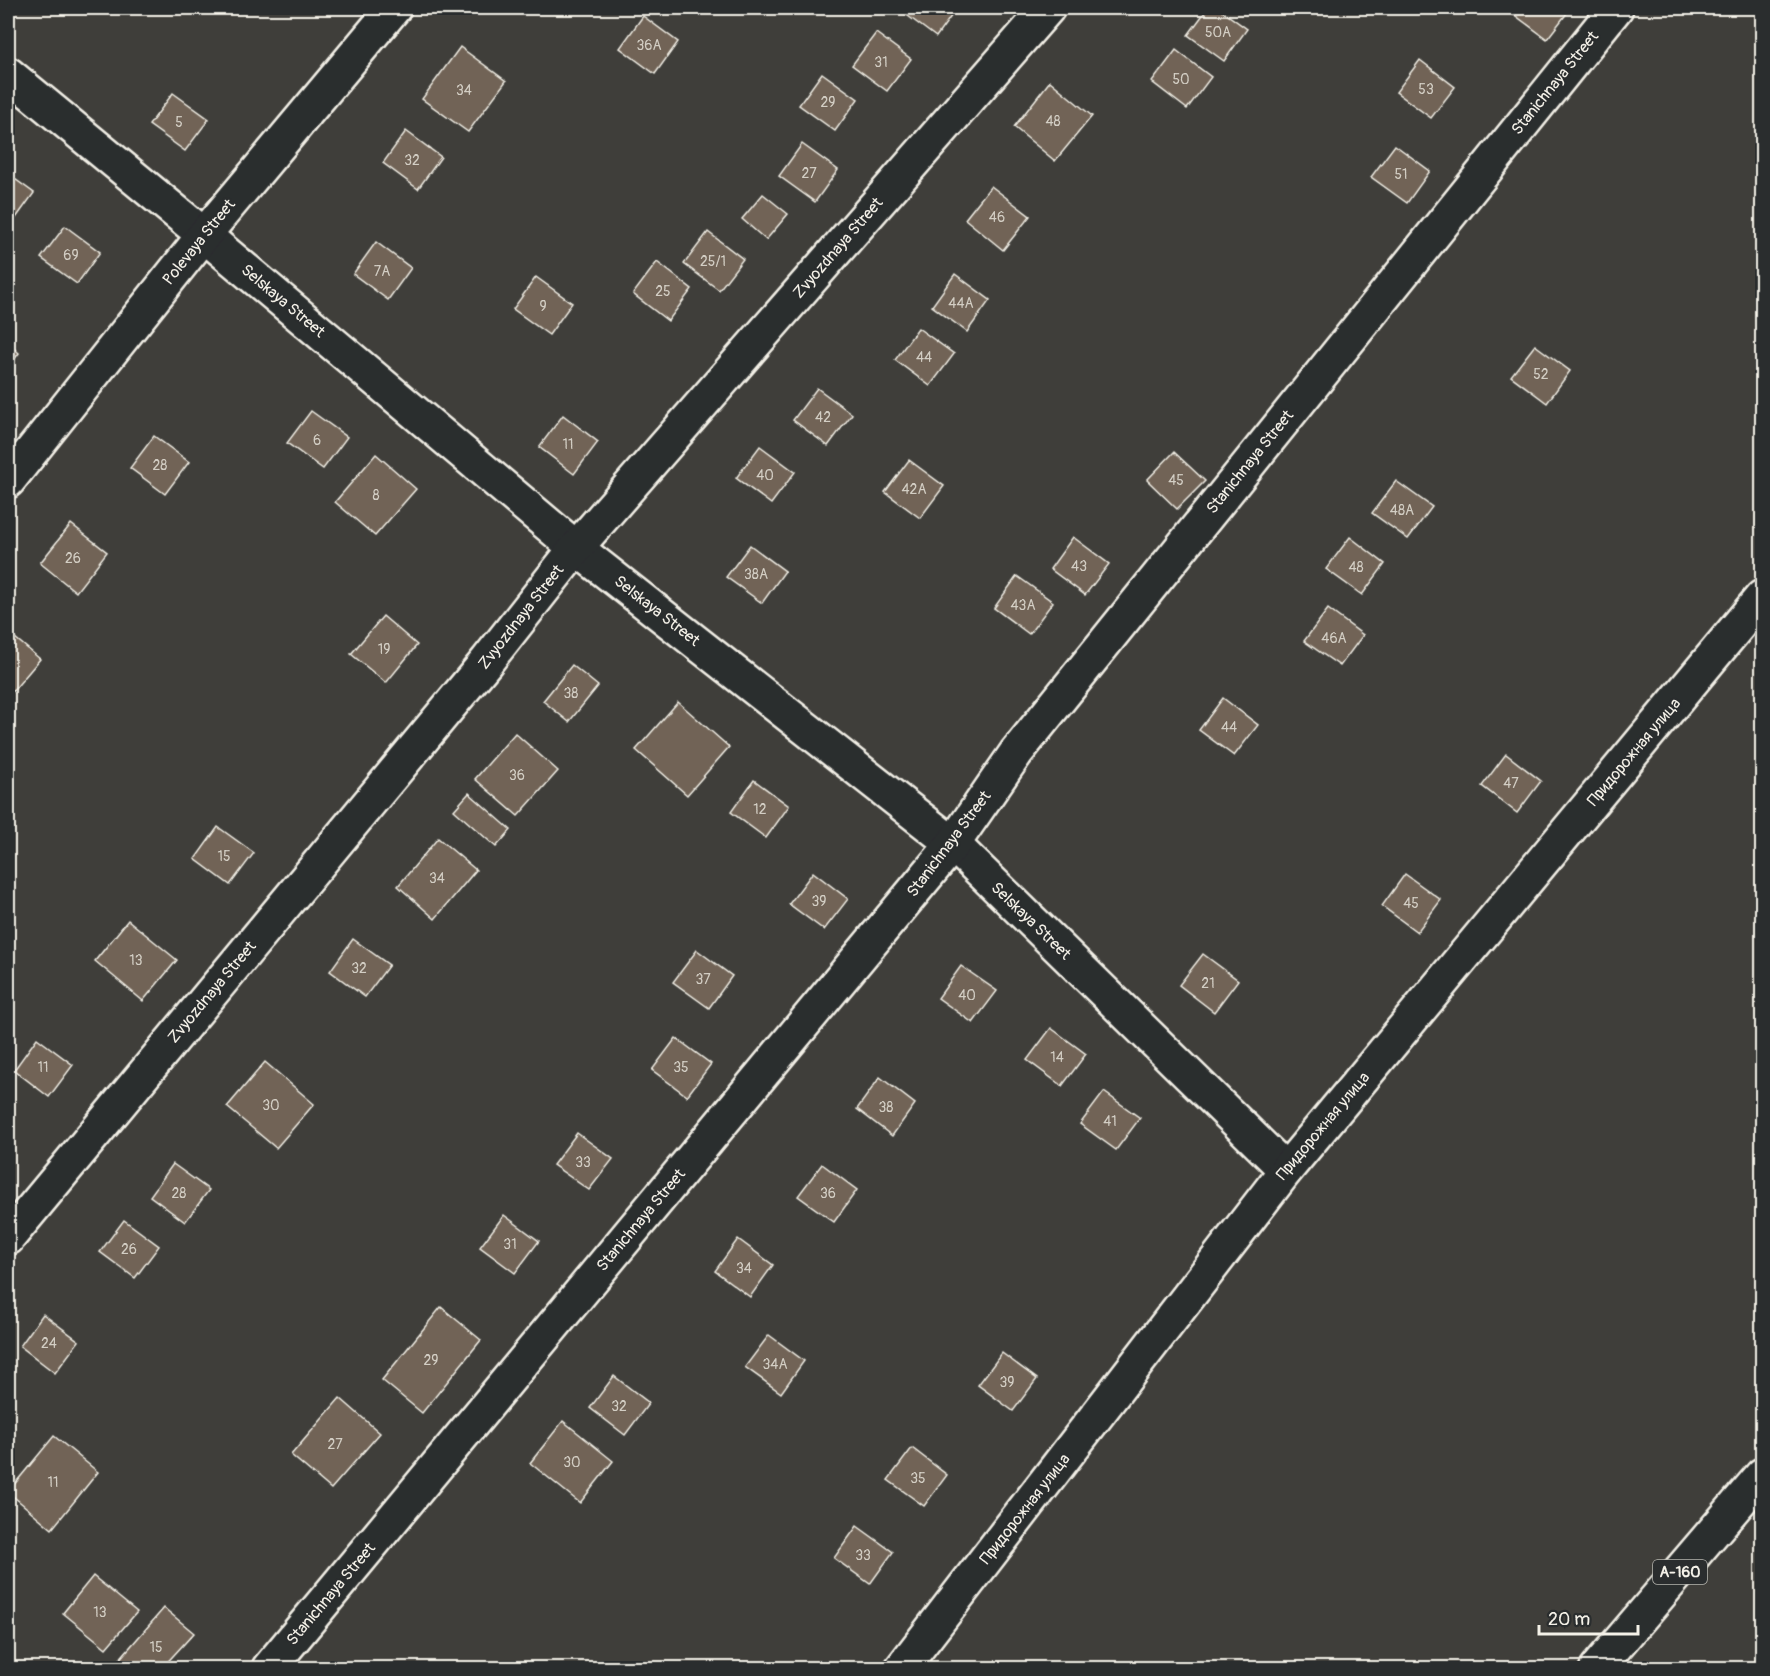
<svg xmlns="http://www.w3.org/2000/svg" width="1770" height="1676" viewBox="0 0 1770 1676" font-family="Pangolin,sans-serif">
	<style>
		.building { fill: #716457; stroke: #f4f1e8; stroke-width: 1.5 }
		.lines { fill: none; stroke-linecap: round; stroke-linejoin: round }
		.minor-casing { stroke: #f4f1e8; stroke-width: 38 }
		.trunk-casing { stroke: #f4f1e8; stroke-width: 38 }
		.minor { stroke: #2a2d2e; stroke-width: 33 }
		.trunk { stroke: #2a2d2e; stroke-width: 33 }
		.labels { text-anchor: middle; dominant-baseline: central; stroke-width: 4.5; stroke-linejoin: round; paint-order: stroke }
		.number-label { font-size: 14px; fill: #d3cec4 }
		.shield { fill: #2a2d2e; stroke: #b7b6b0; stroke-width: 1.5 }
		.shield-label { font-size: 15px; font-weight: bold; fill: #f4f1e8 }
		.street-label { font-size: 16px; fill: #f4f1e8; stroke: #2a2d2e }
	</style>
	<rect width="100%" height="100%" fill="#3f3e3a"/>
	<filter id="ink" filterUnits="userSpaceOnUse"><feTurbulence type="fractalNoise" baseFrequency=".0167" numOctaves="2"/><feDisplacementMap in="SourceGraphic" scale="12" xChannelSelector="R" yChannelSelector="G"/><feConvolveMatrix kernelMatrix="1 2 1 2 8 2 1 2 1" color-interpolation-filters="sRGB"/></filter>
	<g filter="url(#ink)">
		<g class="building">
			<path d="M902,8H957L936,37L900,10Z"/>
			<path d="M1208,8H1218L1247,29L1224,61L1188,35Z"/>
			<path d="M1516,8H1571L1547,39L1512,13Z"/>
			<path d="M643,16L678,42L655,74L620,48Z"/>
			<path d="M876,33L911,59L887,91L852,65Z"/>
			<path d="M460,47L506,81L468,132L422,99Z"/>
			<path d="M1176,50L1211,77L1187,109L1152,82Z"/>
			<path d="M1420,60L1455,87L1431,118L1396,92Z"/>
			<path d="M822,73L858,99L835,131L799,105Z"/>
			<path d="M1050,81L1092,116L1055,161L1014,127Z"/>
			<path d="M173,93L209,119L185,151L149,125Z"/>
			<path d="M406,131L441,157L418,189L383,163Z"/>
			<path d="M802,144L838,170L815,202L779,176Z"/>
			<path d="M1395,145L1430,171L1407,203L1371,177Z"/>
			<path d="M8,174L34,193L11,225L8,223Z"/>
			<path d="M991,186L1030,216L1003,250L965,219Z"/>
			<path d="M763,194L788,214L766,240L742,219Z"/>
			<path d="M65,226L100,252L77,284L41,258Z"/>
			<path d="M708,232L743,259L719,290L684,264Z"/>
			<path d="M376,242L411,268L388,300L353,274Z"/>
			<path d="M657,262L692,289L668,321L633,294Z"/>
			<path d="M955,274L990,300L967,332L932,306Z"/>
			<path d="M536,277L572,303L549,335L513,309Z"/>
			<path d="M918,328L954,354L930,386L895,360Z"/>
			<path d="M8,343L19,353L8,368Z"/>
			<path d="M1535,345L1570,371L1547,403L1511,376Z"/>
			<path d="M817,388L852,414L828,446L793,420Z"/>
			<path d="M311,411L347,437L323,469L287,443Z"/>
			<path d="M563,415L598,442L574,474L539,447Z"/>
			<path d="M154,436L189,462L165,494L130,468Z"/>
			<path d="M760,446L795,472L771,504L736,478Z"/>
			<path d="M1174,452L1205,481L1177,509L1147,480Z"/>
			<path d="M376,454L416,489L375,536L335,502Z"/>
			<path d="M909,460L944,486L920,518L885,492Z"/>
			<path d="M1396,481L1432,507L1408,539L1372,513Z"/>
			<path d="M71,524L107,552L76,592L40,563Z"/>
			<path d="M1073,537L1109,564L1085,595L1050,569Z"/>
			<path d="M1350,537L1385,564L1362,595L1326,569Z"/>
			<path d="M750,545L785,571L762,603L726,577Z"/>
			<path d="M1017,576L1053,602L1029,634L994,608Z"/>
			<path d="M1328,609L1363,635L1340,666L1304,641Z"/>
			<path d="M383,616L417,645L386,683L351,654Z"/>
			<path d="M8,632L40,659L8,697Z"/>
			<path d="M572,665L598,686L569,722L543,701Z"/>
			<path d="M1223,698L1258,725L1234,756L1199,730Z"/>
			<path d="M678,702L729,747L687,795L636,750Z"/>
			<path d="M515,733L558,771L518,816L475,779Z"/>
			<path d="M1506,754L1541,781L1517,813L1482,786Z"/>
			<path d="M754,780L789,806L766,838L731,812Z"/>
			<path d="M469,793L511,830L496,847L454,810Z"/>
			<path d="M218,827L254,853L230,885L195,859Z"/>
			<path d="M438,838L476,870L435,919L398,886Z"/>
			<path d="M813,872L848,899L824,930L789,904Z"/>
			<path d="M1405,874L1441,900L1417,932L1382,906Z"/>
			<path d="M128,920L177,960L143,1001L95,961Z"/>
			<path d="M353,939L389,965L365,997L330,971Z"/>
			<path d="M697,950L732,976L709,1008L673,982Z"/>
			<path d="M1203,954L1238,980L1214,1012L1179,985Z"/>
			<path d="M961,966L997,991L973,1023L938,998Z"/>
			<path d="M1051,1028L1086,1054L1062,1086L1027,1060Z"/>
			<path d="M37,1038L73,1065L49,1097L14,1070Z"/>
			<path d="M676,1038L711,1064L687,1096L652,1070Z"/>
			<path d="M265,1062L314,1104L276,1148L227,1107Z"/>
			<path d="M880,1077L915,1104L892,1136L857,1109Z"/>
			<path d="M1104,1092L1140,1118L1116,1150L1080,1124Z"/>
			<path d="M577,1133L613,1159L589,1190L553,1165Z"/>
			<path d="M173,1164L209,1190L185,1222L150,1196Z"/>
			<path d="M822,1164L857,1190L834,1222L798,1196Z"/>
			<path d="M504,1215L539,1241L515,1273L480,1247Z"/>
			<path d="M124,1220L159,1246L135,1278L100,1252Z"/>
			<path d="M738,1239L773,1265L750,1297L715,1271Z"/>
			<path d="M441,1307L481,1340L422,1413L382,1380Z"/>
			<path d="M43,1314L79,1341L55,1373L20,1346Z"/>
			<path d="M769,1335L804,1361L781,1393L745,1367Z"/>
			<path d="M1002,1353L1037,1379L1013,1411L978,1385Z"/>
			<path d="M614,1376L649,1403L625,1435L590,1408Z"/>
			<path d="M340,1398L380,1433L331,1489L291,1455Z"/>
			<path d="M563,1421L613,1461L580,1503L530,1463Z"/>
			<path d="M54,1436L98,1472L52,1529L8,1492Z"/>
			<path d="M912,1448L947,1475L924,1506L888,1480Z"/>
			<path d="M857,1526L893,1552L870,1584L834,1558Z"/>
			<path d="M93,1576L137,1612L106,1648L63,1613Z"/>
			<path d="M164,1608L194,1633L162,1668H127L118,1661Z"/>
		</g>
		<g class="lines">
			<g class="minor-casing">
				<g id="minor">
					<path d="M8,74L204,235L576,548L953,844L1286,1170"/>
					<path d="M8,481L204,235L394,8"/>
					<path d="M8,1238L487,661L576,548L1048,8"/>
					<path d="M269,1668L953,844L1016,753L1616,8"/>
					<path d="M902,1668L1286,1170L1762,597"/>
				</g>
			</g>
			<g class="trunk-casing">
				<path id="trunk" d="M1597,1668L1762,1475"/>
			</g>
			<use href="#minor" class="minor"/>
			<use href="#trunk" class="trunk"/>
		</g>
	</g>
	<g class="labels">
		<g class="number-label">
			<text x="1218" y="32">50А</text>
			<text x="649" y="45">36А</text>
			<text x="881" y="62">31</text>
			<text x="1181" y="79">50</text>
			<text x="1426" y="89">53</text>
			<text x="464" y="90">34</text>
			<text x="828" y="102">29</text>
			<text x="1053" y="121">48</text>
			<text x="179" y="122">5</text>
			<text x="412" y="160">32</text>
			<text x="809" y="173">27</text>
			<text x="1401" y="174">51</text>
			<text x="997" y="217">46</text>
			<text x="71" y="255">69</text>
			<text x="713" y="261">25/1</text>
			<text x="382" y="271">7А</text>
			<text x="663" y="291">25</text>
			<text x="961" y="303">44А</text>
			<text x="543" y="306">9</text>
			<text x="924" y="357">44</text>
			<text x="1541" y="374">52</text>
			<text x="823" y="417">42</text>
			<text x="317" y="440">6</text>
			<text x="568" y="444">11</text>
			<text x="160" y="465">28</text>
			<text x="765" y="475">40</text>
			<text x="1176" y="480">45</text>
			<text x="914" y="489">42А</text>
			<text x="376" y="495">8</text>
			<text x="1402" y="510">48А</text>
			<text x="73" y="558">26</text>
			<text x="1079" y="566">43</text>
			<text x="1356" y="567">48</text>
			<text x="756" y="574">38А</text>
			<text x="1023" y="605">43А</text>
			<text x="1334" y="638">46А</text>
			<text x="384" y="649">19</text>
			<text x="571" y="693">38</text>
			<text x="1229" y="727">44</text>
			<text x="517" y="775">36</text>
			<text x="1511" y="783">47</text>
			<text x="760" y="809">12</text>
			<text x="224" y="856">15</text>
			<text x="437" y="878">34</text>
			<text x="819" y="901">39</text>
			<text x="1411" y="903">45</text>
			<text x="136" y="960">13</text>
			<text x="359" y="968">32</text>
			<text x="703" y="979">37</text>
			<text x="1208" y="983">21</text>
			<text x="967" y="995">40</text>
			<text x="1057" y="1057">14</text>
			<text x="43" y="1067">11</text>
			<text x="681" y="1067">35</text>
			<text x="271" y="1105">30</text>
			<text x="886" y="1107">38</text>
			<text x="1110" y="1121">41</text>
			<text x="583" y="1162">33</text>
			<text x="179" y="1193">28</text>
			<text x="828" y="1193">36</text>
			<text x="510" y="1244">31</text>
			<text x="129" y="1249">26</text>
			<text x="744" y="1268">34</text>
			<text x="49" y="1343">24</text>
			<text x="431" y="1360">29</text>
			<text x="775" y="1364">34А</text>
			<text x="1007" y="1382">39</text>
			<text x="619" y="1406">32</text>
			<text x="335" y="1444">27</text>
			<text x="572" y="1462">30</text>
			<text x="918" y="1478">35</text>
			<text x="53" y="1482">11</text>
			<text x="863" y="1555">33</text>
			<text x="100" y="1612">13</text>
			<text x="156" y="1647">15</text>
		</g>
		<rect class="shield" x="1653" y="1560" width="54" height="24" rx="4.5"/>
		<g class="shield-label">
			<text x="1680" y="1572">А-160</text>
		</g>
		<g class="street-label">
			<text transform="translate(1555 83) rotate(-51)">Stanichnaya Street</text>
			<text transform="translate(199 242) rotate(-51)">Polevaya Street</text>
			<text transform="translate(838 248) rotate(-49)">Zvyozdnaya Street</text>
			<text transform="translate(283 301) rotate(40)">Selskaya Street</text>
			<text transform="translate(1250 462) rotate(-51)">Stanichnaya Street</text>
			<text transform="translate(657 611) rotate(38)">Selskaya Street</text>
			<text transform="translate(521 617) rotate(-52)">Zvyozdnaya Street</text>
			<text transform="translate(1634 752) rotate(-50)">Придорожная улица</text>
			<text transform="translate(949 844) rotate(-53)">Stanichnaya Street</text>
			<text transform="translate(1031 921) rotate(44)">Selskaya Street</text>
			<text transform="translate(212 992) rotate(-50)">Zvyozdnaya Street</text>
			<text transform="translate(1323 1126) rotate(-50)">Придорожная улица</text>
			<text transform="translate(641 1220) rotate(-50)">Stanichnaya Street</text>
			<text transform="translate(1025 1509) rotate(-52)">Придорожная улица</text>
			<text transform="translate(331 1594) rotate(-50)">Stanichnaya Street</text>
		</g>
	</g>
	<rect width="1770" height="1676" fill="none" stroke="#2a2d2e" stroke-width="30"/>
	<rect x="15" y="15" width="1740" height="1646" fill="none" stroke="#f4f1e8" stroke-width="2" filter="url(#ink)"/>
	<path d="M1539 1625v9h99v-9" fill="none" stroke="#f4f1e8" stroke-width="3"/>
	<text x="1548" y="1625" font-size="18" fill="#f4f1e8" stroke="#2a2d2e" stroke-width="4.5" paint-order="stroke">20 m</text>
</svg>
